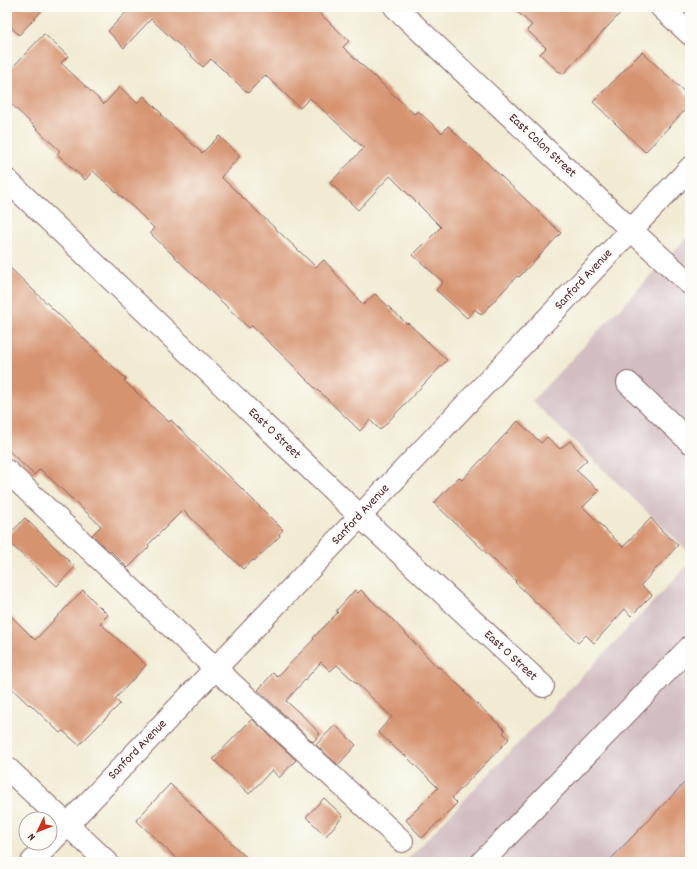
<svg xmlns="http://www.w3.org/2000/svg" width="697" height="869" viewBox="0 0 697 869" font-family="Dekko,sans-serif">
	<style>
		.industrial { fill: #d2bec1 }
		.building { fill: #d69370 }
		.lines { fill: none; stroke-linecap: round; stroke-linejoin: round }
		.minor-casing { stroke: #846666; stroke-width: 24 }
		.minor { stroke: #fff; stroke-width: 22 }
		.labels { text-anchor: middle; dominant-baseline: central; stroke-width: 4; stroke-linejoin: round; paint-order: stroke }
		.street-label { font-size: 13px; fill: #4a1f2b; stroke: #fdfcf7 }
	</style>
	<rect width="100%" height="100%" fill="#fdfcf7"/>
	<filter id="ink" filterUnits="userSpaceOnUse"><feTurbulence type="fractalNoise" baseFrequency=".025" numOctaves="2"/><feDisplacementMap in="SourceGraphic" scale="8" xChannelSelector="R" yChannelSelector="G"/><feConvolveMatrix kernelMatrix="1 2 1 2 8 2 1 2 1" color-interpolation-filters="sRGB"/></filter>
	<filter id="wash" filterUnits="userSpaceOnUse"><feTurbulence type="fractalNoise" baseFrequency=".012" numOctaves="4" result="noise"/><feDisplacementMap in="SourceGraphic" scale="16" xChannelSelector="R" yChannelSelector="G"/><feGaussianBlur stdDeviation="0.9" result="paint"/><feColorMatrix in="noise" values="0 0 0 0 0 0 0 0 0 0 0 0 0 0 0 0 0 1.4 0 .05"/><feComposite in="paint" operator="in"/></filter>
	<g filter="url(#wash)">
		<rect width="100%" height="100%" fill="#f1ebd3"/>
		<g class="industrial">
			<path d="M690,234V553L532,401Z"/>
			<path d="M690,563V862H405Z"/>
		</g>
		<g id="blocks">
			<g class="building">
				<path d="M7,7H45L19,35L7,23Z"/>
				<path d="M131,7H313L349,41L343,47L414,114L418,111L442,133L448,126L561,233L519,277L517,276L481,315L475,309L467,318L436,290L443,282L413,255L441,227L390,176L358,210L330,183L364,148L310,98L300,108L265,75L248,93L211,59L203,67L151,19L124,48L108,31Z"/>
				<path d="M512,7H626L563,74L559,71V72L540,54L546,48L527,30L532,25Z"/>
				<path d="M44,34L68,56L61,63L104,104L120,87L137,103L144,96L162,114L161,115L202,153L219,136L240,156L221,177L316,267L324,260L363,305L375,294L407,324L408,323L447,360L380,430L370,420L360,431L320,392V393L299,372V371L252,326L249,328L150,233L154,228L134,208L93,171L85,180L57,154L60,151L7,100V73Z"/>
				<path d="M642,52L690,97V105L645,152L593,102Z"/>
				<path d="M7,265L126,379L124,381L169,422L171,420L226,474H227L283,530L279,534L280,536L254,561L253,560L243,569L183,510L148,545L149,547L128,568L111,551L110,552L92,535L101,526L40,469L34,475L7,449Z"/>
				<path d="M518,421L541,443L547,437L560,449L570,441L587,460L576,470L599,491L583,507L623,547L651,518L661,530L678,545L641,585L652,595L631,616L625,609L594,643L586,635L578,643L515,582L516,581L434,503L459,477L462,480Z"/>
				<path d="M25,518L75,567L57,586L7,541V537Z"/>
				<path d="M83,590L108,615L100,623L146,665L115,699L120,704L79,745L63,731L60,733L30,704L29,705L7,684V612L35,640Z"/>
				<path d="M355,590L358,593L361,590L370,599L393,620L438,668L439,667L465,691L464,692L505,730L503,733L509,739L452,798L457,803L422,838L406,820L438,788L405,755L404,756L378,732L392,717L337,665L330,671L321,662L286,701L303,716L320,734L313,742L258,690L273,673L277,677L314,639L313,638L338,612L336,611Z"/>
				<path d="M252,719L296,760L279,778L272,770L249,794L213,759Z"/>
				<path d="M335,725L356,745L338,765L316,745Z"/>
				<path d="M690,777V862H608Z"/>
				<path d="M170,784L251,862H180L136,820Z"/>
				<path d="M324,798L343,816L326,836L306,817Z"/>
			</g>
		</g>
	</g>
	<g filter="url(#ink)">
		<use href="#blocks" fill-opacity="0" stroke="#846666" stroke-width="1"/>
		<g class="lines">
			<g class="minor-casing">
				<g id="minor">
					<path d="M395,7L631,230L690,284"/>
					<path d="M661,7L690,34"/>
					<path d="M7,180L360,516L543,686"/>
					<path d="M628,383L690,442"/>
					<path d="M7,471L216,669L402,841"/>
					<path d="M7,768L107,862"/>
					<path d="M32,862L690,168"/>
					<path d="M482,862L690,647"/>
				</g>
			</g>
			<use href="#minor" class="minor"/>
		</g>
	</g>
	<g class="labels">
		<g class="street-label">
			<text transform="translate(542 146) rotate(43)">East Colon Street</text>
			<text transform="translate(584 280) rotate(-47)">Sanford Avenue</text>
			<text transform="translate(274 434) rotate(44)">East O Street</text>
			<text transform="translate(361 515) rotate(-47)">Sanford Avenue</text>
			<text transform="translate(510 656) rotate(43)">East O Street</text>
			<text transform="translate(138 750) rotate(-46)">Sanford Avenue</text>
		</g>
	</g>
	<rect width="697" height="869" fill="none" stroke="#fdfcf7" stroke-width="24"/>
	<g transform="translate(38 831) rotate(227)"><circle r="19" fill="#fdfcf7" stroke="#b5a4a5"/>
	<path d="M0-3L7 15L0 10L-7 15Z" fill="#c8321e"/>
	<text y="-6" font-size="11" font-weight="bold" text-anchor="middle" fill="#4a1f2b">N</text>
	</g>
</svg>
